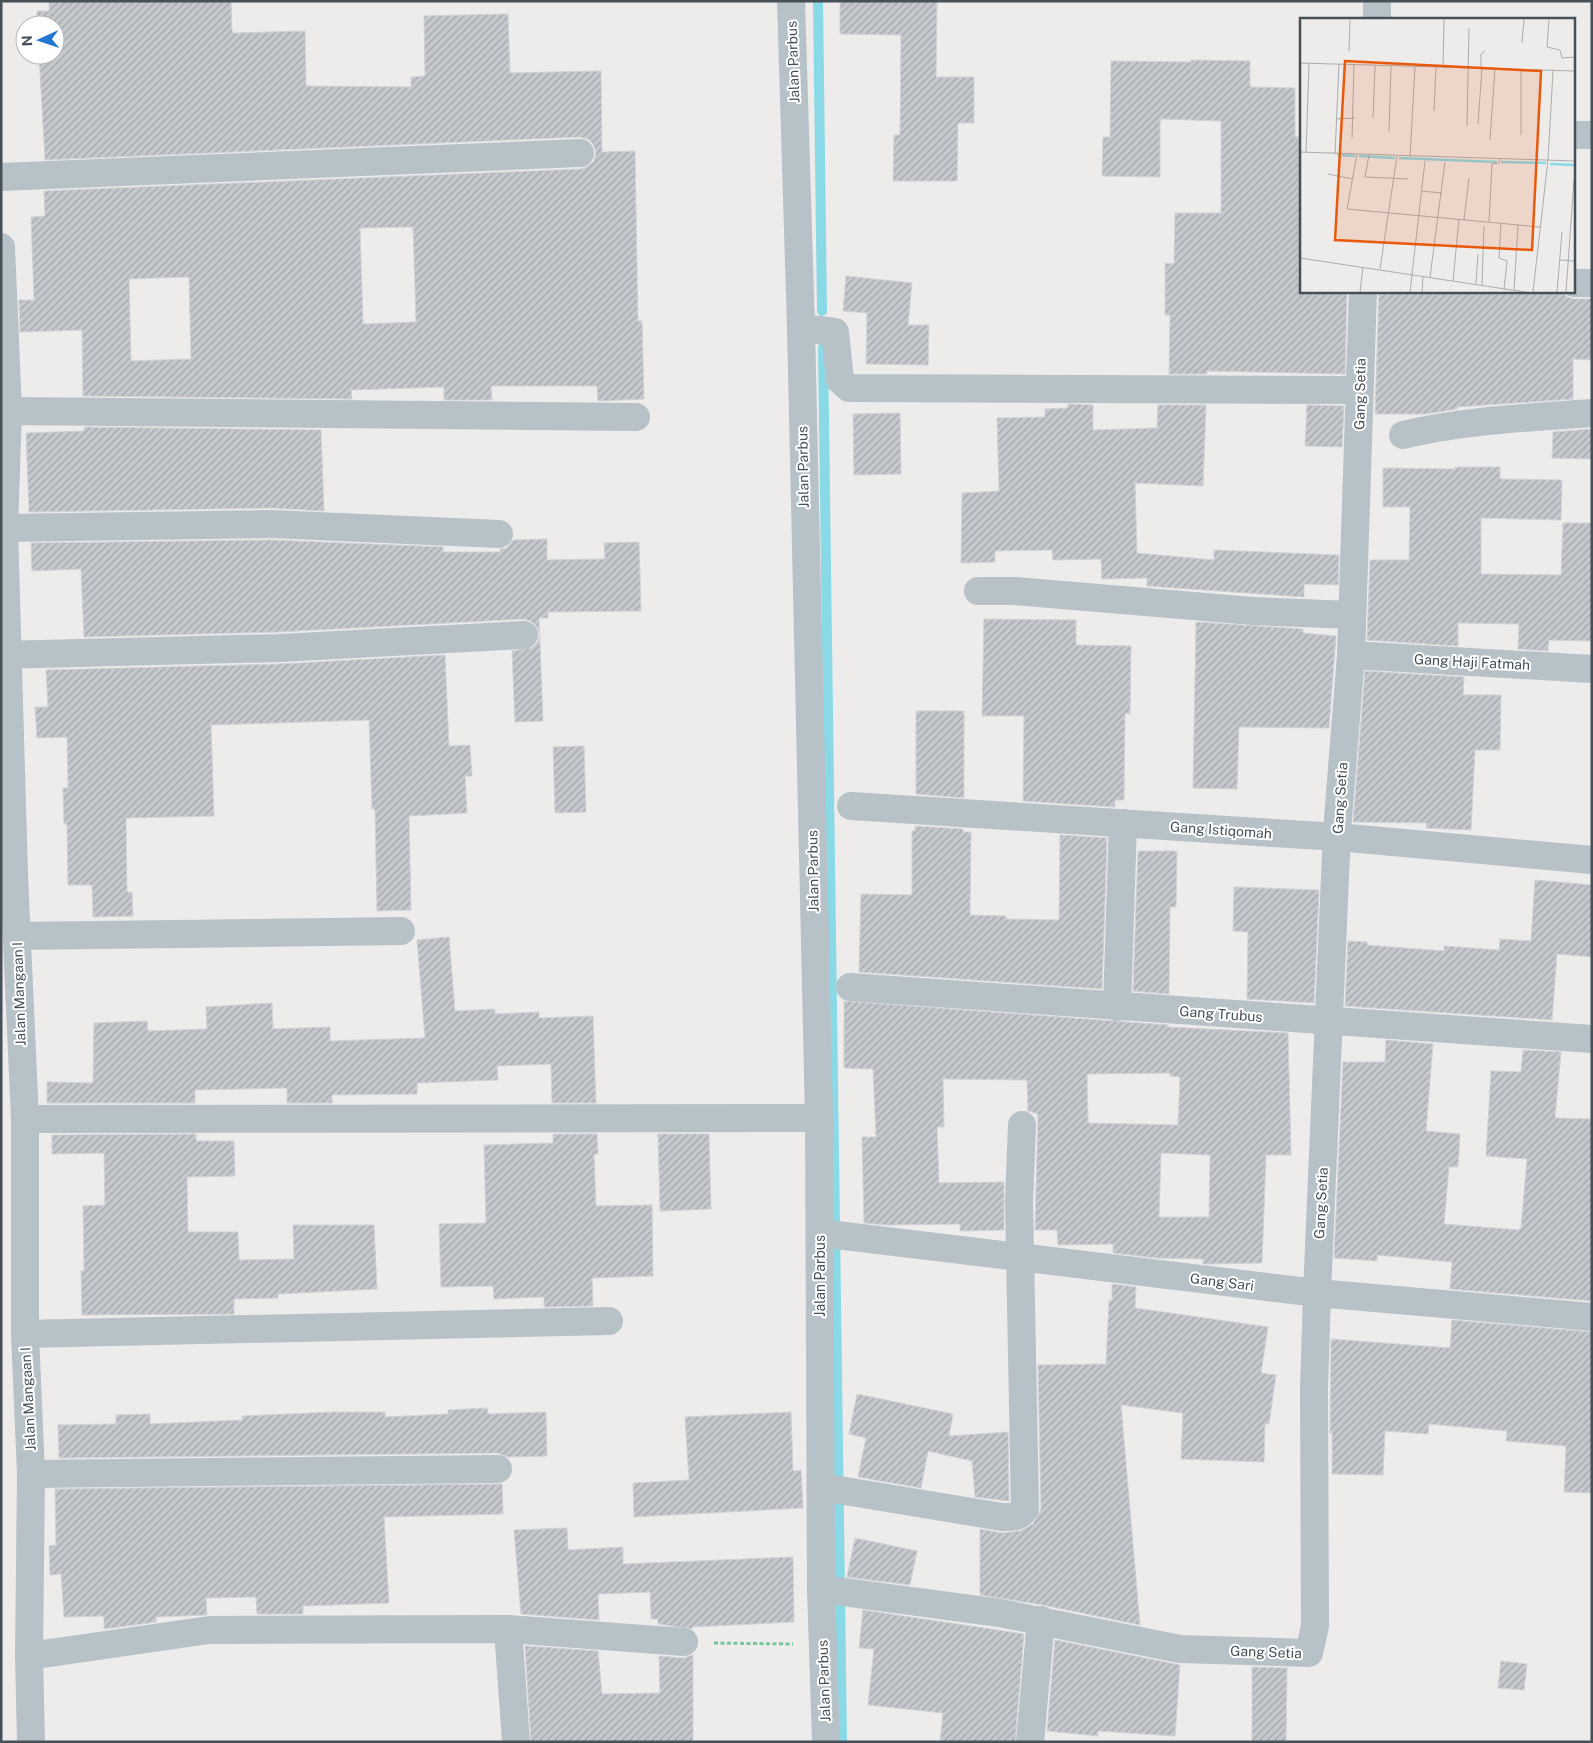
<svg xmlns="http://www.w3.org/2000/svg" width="1593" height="1743" viewBox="0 0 1593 1743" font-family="'Public Sans',sans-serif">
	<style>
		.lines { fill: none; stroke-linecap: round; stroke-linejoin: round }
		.stream { stroke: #89d9e6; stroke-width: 10 }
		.building { fill: url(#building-hatch); stroke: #cfd2d7; fill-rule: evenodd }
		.path { stroke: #74c799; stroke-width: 3; stroke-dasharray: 4 2.5; stroke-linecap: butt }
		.minor { stroke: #b7c1c8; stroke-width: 28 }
		.labels { text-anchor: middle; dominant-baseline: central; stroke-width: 4; stroke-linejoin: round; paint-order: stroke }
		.street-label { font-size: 14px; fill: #455058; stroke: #fff }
		.inset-river { fill: none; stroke: #89d9e6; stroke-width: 2.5 }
		.inset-road { fill: none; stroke: #aaadb0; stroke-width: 1 }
		.view { fill: #e8590c; fill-opacity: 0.15; stroke: #e8590c; stroke-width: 2.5 }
		.inset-edge { fill: none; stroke: #455058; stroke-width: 2.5 }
	</style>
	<defs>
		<pattern id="building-hatch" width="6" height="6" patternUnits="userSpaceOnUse" patternTransform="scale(1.25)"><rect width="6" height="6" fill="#c5c9ce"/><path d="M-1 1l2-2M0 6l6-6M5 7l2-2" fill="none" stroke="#a2a6aa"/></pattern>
	</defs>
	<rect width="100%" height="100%" fill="#eeebeb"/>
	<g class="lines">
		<g class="stream">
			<path d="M818,1L822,311"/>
			<path d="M823,348L842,1742"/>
		</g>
	</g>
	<g class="building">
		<path d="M49,1H231L232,31L234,33L305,31L306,86L411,87V77L425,76L424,16L508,14L510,73L601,71L602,152L635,151L638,321H642L644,399L598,401L597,386H491L492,400H444V387L351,390L352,399L83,396L82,330L20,332L19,300H34L31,217L45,216L44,191L581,169L588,166L594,161L596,152L593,144L588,139L579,137L45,160L39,55H55V25H37V11H49ZM413,227L416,322L363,324L360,228ZM189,277L191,359L131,361L129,279Z"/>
		<path d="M840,1H937L936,77H974V123H958L957,181H893L894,135H900L901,35L840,34Z"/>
		<path d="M1191,60L1250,61V87L1295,88V137H1302V291H1347L1345,374L1207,371V374H1169L1170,315H1165V263L1174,264L1175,213H1221V121L1162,119L1160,122V177L1102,176L1103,137H1110L1111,61L1191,62Z"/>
		<path d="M846,276L912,283L908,325H929L928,365L866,364L867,313L843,311Z"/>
		<path d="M1518,291H1561L1567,297L1574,299H1592V360L1573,359V399L1457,407V409L1425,414H1375L1379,292L1518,294Z"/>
		<path d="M1068,404L1093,405V430L1157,428L1158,405H1206L1203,486L1135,483L1137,553L1214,560V550L1339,555L1338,585L1304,584V597L1147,586V578L1102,579L1101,559L1053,560L1052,550L995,551V562L961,563L962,493L999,491L997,418L1045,417V409L1068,408Z"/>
		<path d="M1307,405L1344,406L1342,447L1305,446Z"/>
		<path d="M900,413L901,474L854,475L853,414Z"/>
		<path d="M84,427L321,430L324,511L271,508L29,512L26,433L84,431Z"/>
		<path d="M1592,429V459L1552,458L1553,432Z"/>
		<path d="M1455,467H1500V479L1562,480L1561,520L1481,518V574L1561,575L1563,523H1592V641L1549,640L1548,651L1518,649L1519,624L1458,623V646L1367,640L1370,560H1409L1410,507H1383V468L1455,469Z"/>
		<path d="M547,539V560L605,559L604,543L639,542L641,611L548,612V618H539L543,721L515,722L512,651L532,648L538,642L540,635L537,627L531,621L523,619L279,632L84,637L81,569L32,571L31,543L271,540L443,547V552H500V549L507,548L513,540Z"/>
		<path d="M984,619L1076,620V645L1131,646L1130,714L1125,713L1124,800H1115V807L1023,801L1024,716H982Z"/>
		<path d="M1196,622L1303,629V633L1336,636L1329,728L1239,727L1237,789L1193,788Z"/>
		<path d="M445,655L449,746L470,745L472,776H465L467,813L409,816L411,910L377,911L375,809H372L369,720L211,725L214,816L126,818L127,892H132L133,916L93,917L92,885H68L67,824H64L63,788H68L67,737L37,738L35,707H48L46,670L280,664Z"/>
		<path d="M1365,671L1464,677L1463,695H1501L1500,750H1475L1471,830L1426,828L1427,823L1353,822Z"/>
		<path d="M916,711H964V798L916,794Z"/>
		<path d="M584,746L586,812L555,813L553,747Z"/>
		<path d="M915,826L963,829V832H971L970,915L1006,916V919L1059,920L1060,835L1107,838L1102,989L859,972L861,894L912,895V831H915Z"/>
		<path d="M1138,851H1177L1176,907H1170L1169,994L1133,991Z"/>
		<path d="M1535,880L1592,885V957L1557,954L1552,1020L1345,1006L1348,941L1367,942V945L1444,951V946L1499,950L1500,939L1531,941Z"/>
		<path d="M1234,887L1319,890L1314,1003L1247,999L1248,932L1233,931Z"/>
		<path d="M449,937L455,1011L495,1009V1014L539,1012V1018L593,1016L596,1103H552L551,1064L497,1066L498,1080L417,1083V1094L332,1095V1103H287V1088L195,1090V1103H47V1082L93,1083L94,1023L147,1021L148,1031L207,1029L206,1007L272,1003L273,1029L330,1027V1041L425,1038L417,940Z"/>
		<path d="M844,1001L1168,1025V1027L1288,1033L1291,1155H1266L1262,1263L1207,1264H1203V1259L1157,1258L1113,1253V1244L1058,1245L1057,1230H1035L1038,1114L1028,1111L1027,1080L943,1079L944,1127H937L939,1183L1004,1182V1230L960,1231V1224L888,1225L864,1223L862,1137H876L873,1069L844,1068ZM1170,1073V1076L1180,1077L1178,1125L1088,1123L1087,1074ZM1161,1153L1210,1155L1209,1217H1159Z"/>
		<path d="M1386,1040L1433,1044L1426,1131L1460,1134L1458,1167H1449L1444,1224L1519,1230L1521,1228L1527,1159L1486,1156L1491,1071L1521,1072L1523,1050L1561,1052L1555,1118L1592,1119V1301L1450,1289L1452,1262L1377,1255V1261L1334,1258L1343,1062H1385Z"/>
		<path d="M196,1134V1141H234L235,1176L187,1177L188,1232H238L239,1260L294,1259L293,1225H374L377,1289L278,1294V1298L234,1299V1314L82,1315L81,1271H84L83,1206L105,1205L104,1153L52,1154V1135Z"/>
		<path d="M553,1134H597L598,1154H594L596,1206L652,1205L653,1276L592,1278L593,1306L544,1307V1297L494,1299L493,1286L441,1287L439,1224L486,1223L484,1145L553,1143Z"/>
		<path d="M658,1134H709L711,1209L660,1211Z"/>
		<path d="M1112,1284L1136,1287L1135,1308L1268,1327L1261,1373L1276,1375L1269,1424H1265L1264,1462L1181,1459L1183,1413L1121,1405L1140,1625L1043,1605L980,1595V1529L1002,1533L1020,1531L1033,1524L1041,1509L1038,1365L1106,1364L1109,1300L1112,1301Z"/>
		<path d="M1452,1320L1592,1332V1493L1564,1492L1566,1446L1506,1441L1507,1431L1429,1424L1428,1434L1385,1431L1383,1475L1332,1474V1433H1330L1331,1339L1450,1348Z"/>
		<path d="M857,1394L953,1414L949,1436L1008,1432L1009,1501L975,1497L972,1461L928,1451L921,1488L858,1477L866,1438L849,1434Z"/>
		<path d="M487,1408L488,1414L546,1412L547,1456L508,1457L498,1453L59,1458L58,1425L116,1424V1415L150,1414V1424L243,1420L242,1416L334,1412H385V1417L448,1414V1410Z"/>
		<path d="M791,1412L793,1471L801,1470L803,1508L634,1517L633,1483L689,1480L685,1417Z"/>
		<path d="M502,1484L503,1514L384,1517L389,1603L303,1606V1614H257L256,1597L206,1598L207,1615L156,1617V1622L104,1629V1616L64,1617L61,1574L50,1575L49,1546L56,1545L55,1489Z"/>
		<path d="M567,1528L568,1550L623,1547V1564L793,1557L794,1622L692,1627V1629L658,1624V1619H651L650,1592L598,1594L599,1620L521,1614L514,1530Z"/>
		<path d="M855,1538L917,1551L910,1585L847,1577Z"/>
		<path d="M863,1610L1024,1634L1015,1742H940L943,1713L868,1705L874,1649L859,1648Z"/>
		<path d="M1055,1640L1180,1665L1175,1736L1098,1731V1736L1047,1731Z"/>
		<path d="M525,1646L598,1651L602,1694L660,1693L659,1656L683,1658L693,1655V1742H531Z"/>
		<path d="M1501,1661L1527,1664L1524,1690L1498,1688Z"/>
		<path d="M1252,1667L1287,1668L1286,1742H1252Z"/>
	</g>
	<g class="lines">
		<path class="path" d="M714,1643L793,1644"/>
		<g class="minor">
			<path d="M791,1L801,328L819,1118L821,1589L826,1742"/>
			<path d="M1377,19V1"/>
			<path d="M1574,135H1592"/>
			<path d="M1,177L580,153"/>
			<path d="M1,247L8,411L4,528L14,875L25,1119V1334L31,1474L29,1656L31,1742"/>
			<path d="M1574,283H1592"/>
			<path d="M801,328L835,332L840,380L849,388L1359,390"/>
			<path d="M8,411L636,417"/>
			<path d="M1403,435C1464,420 1528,418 1592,413"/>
			<path d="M4,528L271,524L499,534"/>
			<path d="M978,591H1014L1253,611L1352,615"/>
			<path d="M1,655L280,648L524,635"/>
			<path d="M1351,655L1592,669"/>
			<path d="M851,806L1337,837L1592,860"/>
			<path d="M17,936L401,931"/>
			<path d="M850,987L1592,1039"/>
			<path d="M1117,1007L1123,823"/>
			<path d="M25,1119L819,1118"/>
			<path d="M820,1233L1317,1293L1592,1317"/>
			<path d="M25,1334L609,1321"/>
			<path d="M31,1474L498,1469"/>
			<path d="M821,1487L1002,1517C1012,1517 1019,1518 1025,1509L1019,1201L1022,1125"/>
			<path d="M821,1589L1000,1613L1180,1649L1309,1653L1315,1626L1314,1389L1317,1293L1337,831L1351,655L1363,291"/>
			<path d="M508,1629L516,1742"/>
			<path d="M29,1656L209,1630L508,1629L684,1642"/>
			<path d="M1030,1742L1041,1620"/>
		</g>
	</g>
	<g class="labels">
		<g class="street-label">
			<text transform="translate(793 62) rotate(-92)">Jalan Parbus</text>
			<text transform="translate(1360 394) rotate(-89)">Gang Setia</text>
			<text transform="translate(803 467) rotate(-91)">Jalan Parbus</text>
			<text transform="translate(1472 662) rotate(3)">Gang Haji Fatmah</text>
			<text transform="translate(1340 798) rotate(-86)">Gang Setia</text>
			<text transform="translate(1221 830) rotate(4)">Gang Istiqomah</text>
			<text transform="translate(813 871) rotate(-91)">Jalan Parbus</text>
			<text transform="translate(19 994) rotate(-92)">Jalan Mangaan I</text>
			<text transform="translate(1221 1014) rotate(4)">Gang Trubus</text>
			<text transform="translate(1321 1203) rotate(-87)">Gang Setia</text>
			<text transform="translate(820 1276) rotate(-90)">Jalan Parbus</text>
			<text transform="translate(1222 1282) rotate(7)">Gang Sari</text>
			<text transform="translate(28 1399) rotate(-93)">Jalan Mangaan I</text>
			<text transform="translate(1266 1652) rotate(2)">Gang Setia</text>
			<text transform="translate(824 1681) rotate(-92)">Jalan Parbus</text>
		</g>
	</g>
	<g transform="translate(1300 18)">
		<rect width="275" height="275" fill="#eeebeb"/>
		<path class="inset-river" d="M37,137L55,138M59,138L95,140M99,140L197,144M201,144L246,145M250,146L275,147"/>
		<path class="inset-road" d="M249,1L247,29L260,32L262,40L275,39M222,25L224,1M49,33L50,1M0,45L275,53M143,49L144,1M181,50V36L185,33M134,93L136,49M73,100L75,48M36,101L55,100M178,106L182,50M167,108L169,10M89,114L91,48M221,117V52M52,120L54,46M190,122L195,51M0,134L275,143M6,135L9,45M35,136L39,46M57,136L47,191L240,209M69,137L65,159L108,161M110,139L115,49M28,156L52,161M121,173L142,175M164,202L169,160M189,204L192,146L199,145L200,141M201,205L199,240L207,243L204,272M0,240L225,274M260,242L275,243M80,251L97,138M130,259L145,144M153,263L159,201M176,266L178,236M182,267L184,208M214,272L218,207M60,274L63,249M110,274L125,143M122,274L123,258M233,274L248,142L253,53M257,274L262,214M266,274L274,161"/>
		<path class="view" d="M45,43L241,53L232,232L35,222Z"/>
		<rect width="275" height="275" class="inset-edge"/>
	</g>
	<rect width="1593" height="1743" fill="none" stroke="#455058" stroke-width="5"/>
	<g transform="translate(40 40) rotate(267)"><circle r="24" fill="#ffffff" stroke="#b5b9bc"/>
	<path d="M0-4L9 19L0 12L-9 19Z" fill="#2179d2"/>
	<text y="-8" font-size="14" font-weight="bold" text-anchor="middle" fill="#455058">N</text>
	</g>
</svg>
